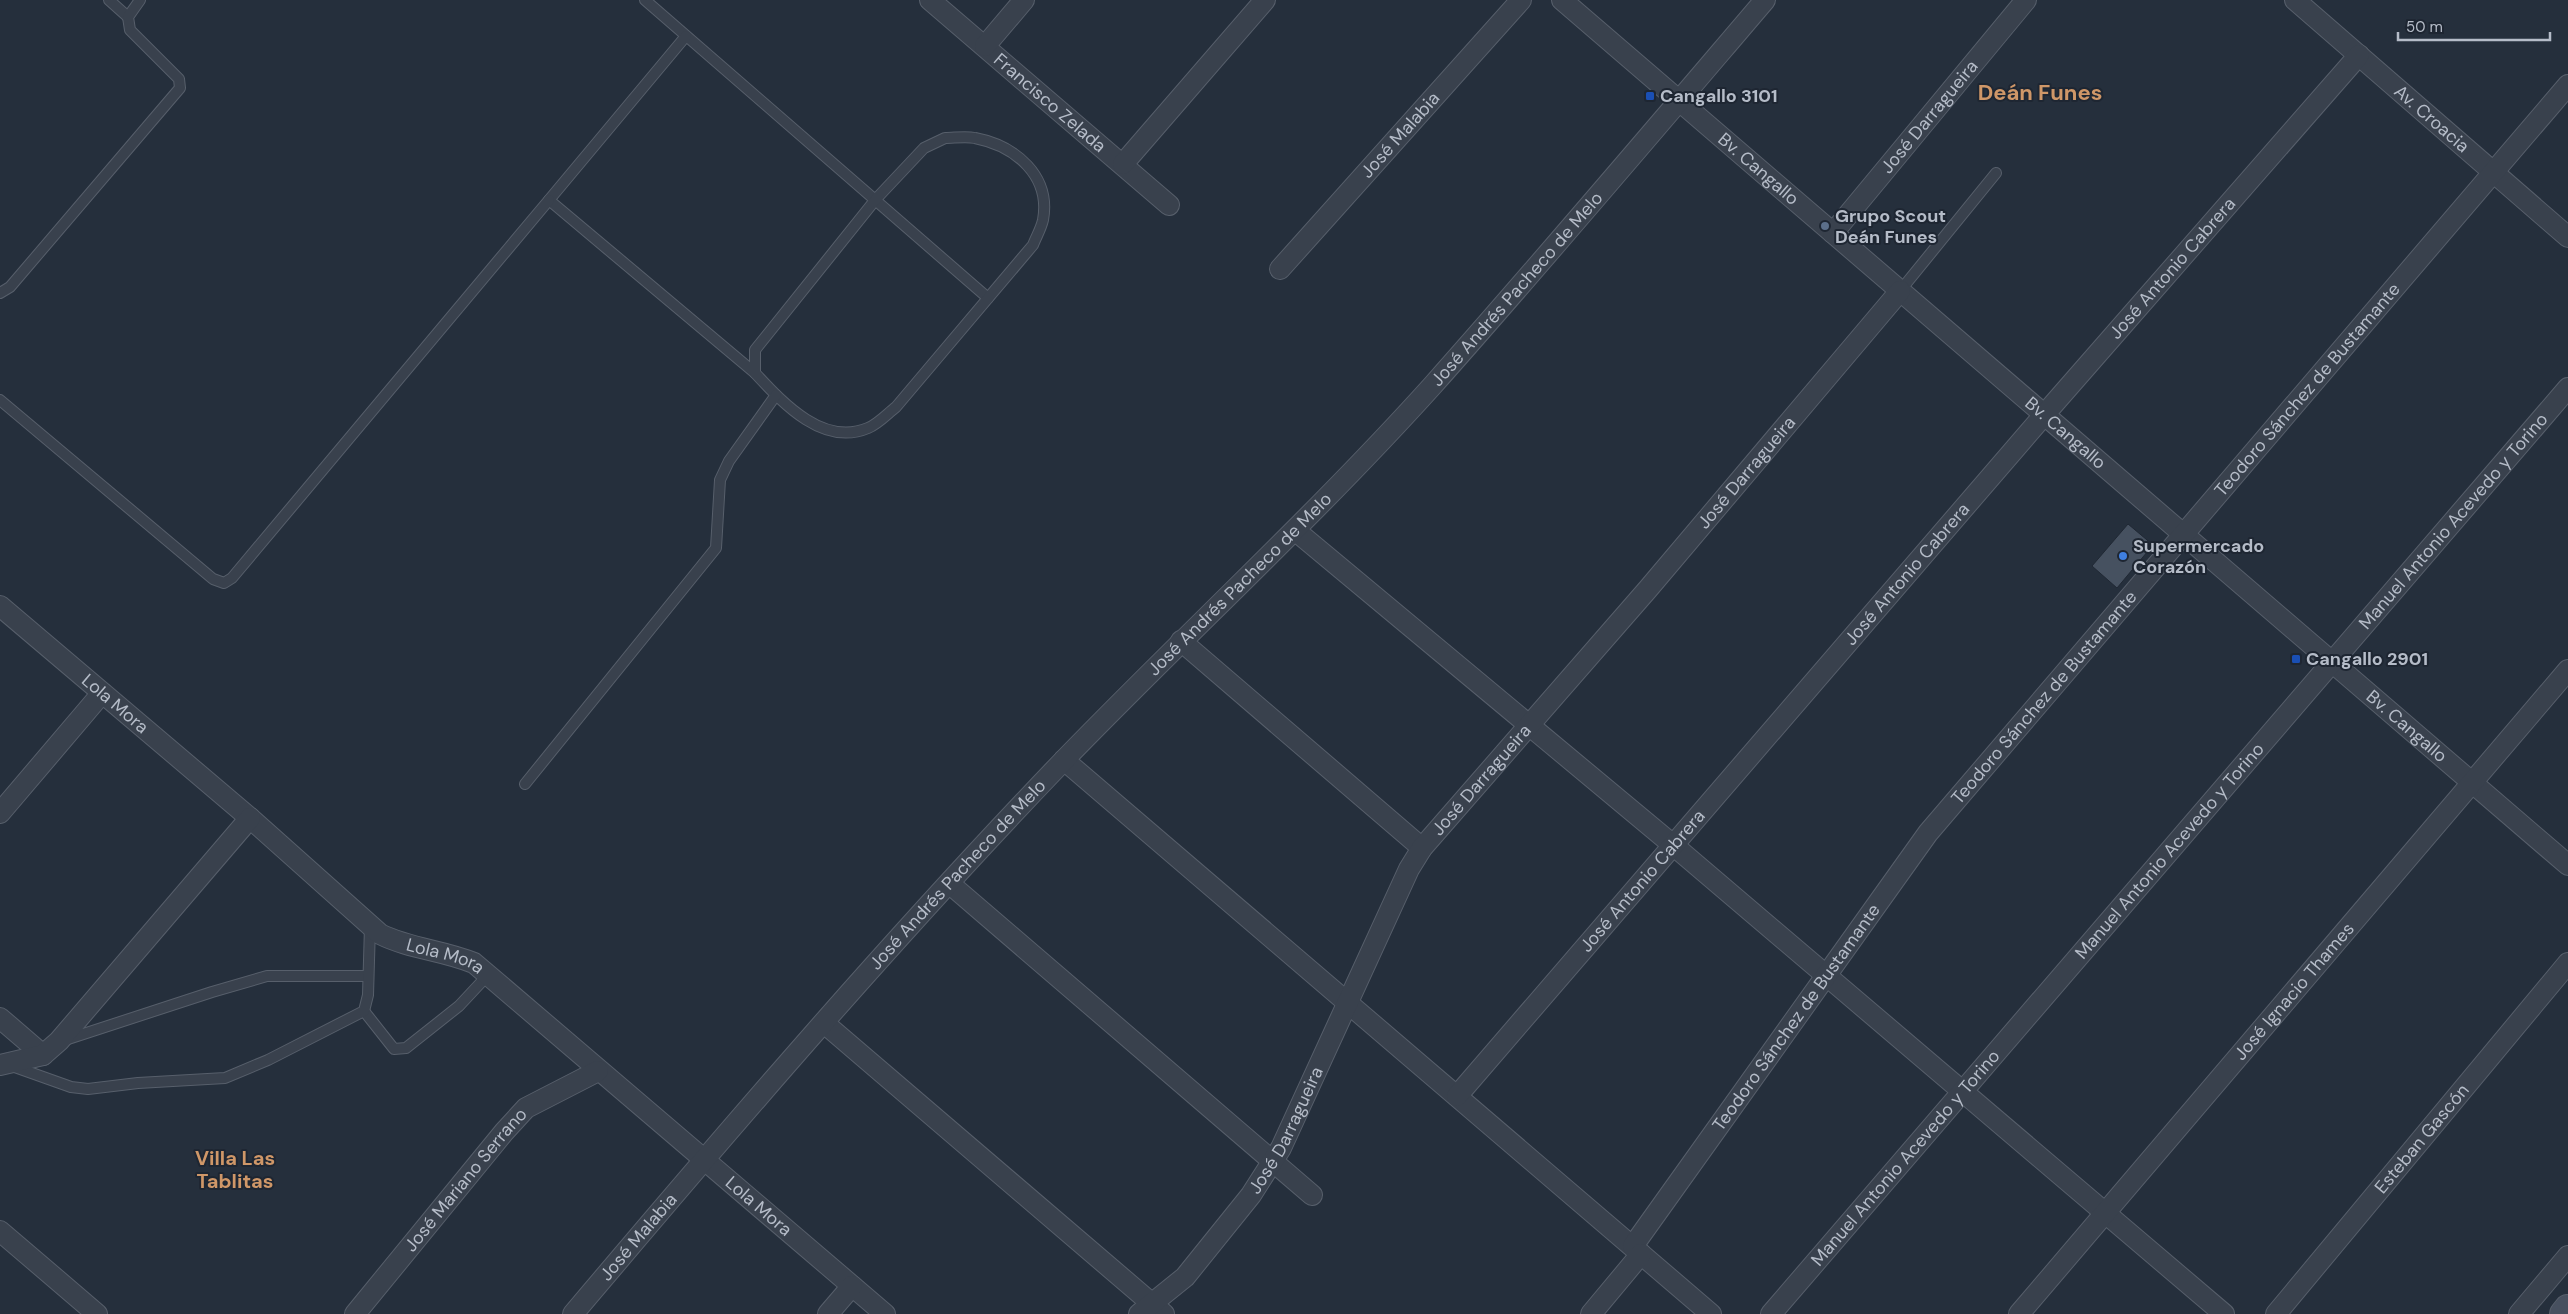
<svg xmlns="http://www.w3.org/2000/svg" width="2568" height="1314" viewBox="0 0 2568 1314" font-family="'DM Sans',sans-serif">
	<style>
		.building { fill: #465160; stroke: #202834 }
		.lines { fill: none; stroke-linecap: round; stroke-linejoin: round }
		.service-casing { stroke: #575f6b; stroke-width: 12 }
		.minor-casing { stroke: #575f6b; stroke-width: 22 }
		.secondary-casing { stroke: #575f6b; stroke-width: 30 }
		.service { stroke: #39414d; stroke-width: 10 }
		.minor { stroke: #39414d; stroke-width: 20 }
		.secondary { stroke: #47505f; stroke-width: 28 }
		.transit-dot { fill: #1a4fb4; stroke: #1e2632; stroke-width: 2 }
		.service-dot { fill: #5c6f8a; stroke: #1e2632; stroke-width: 2 }
		.shop-dot { fill: #3f7fe0; stroke: #1e2632; stroke-width: 2 }
		.labels { text-anchor: middle; dominant-baseline: central; stroke-width: 4; stroke-linejoin: round; paint-order: stroke }
		.poi-label { font-size: 18px; font-weight: bold; fill: #b5bcc8; stroke: #1e2632; text-anchor: start }
		.street-label { font-size: 18px; fill: #b5bcc8; stroke: #1e2632 }
		.quarter-label { font-size: 20px; font-weight: bold; fill: #cf9768; stroke: #1e2632 }
		.district-label { font-size: 22px; font-weight: bold; fill: #cf9768; stroke: #1e2632 }
	</style>
	<rect width="100%" height="100%" fill="#252f3c"/>
	<path class="building" d="M2128,524L2153,545L2117,588L2092,566Z"/>
	<g class="lines">
		<g class="service-casing">
			<g id="service">
				<path d="M109,0L128,17"/>
				<path d="M645,0L988,298"/>
				<path d="M686,36L549,200L755,373"/>
				<path d="M945,138C954,138 966,136 975,138C1016,146 1051,176 1043,220C1041,229 1036,237 1033,245L896,407C887,414 878,424 868,428C823,447 783,403 755,373V350L876,199L924,148Z"/>
				<path d="M1900,291L1996,173"/>
				<path d="M0,293L10,287L180,88L179,79L130,30L128,17L140,0"/>
				<path d="M0,400L213,579L224,583L232,578L549,200"/>
				<path d="M525,784L716,548L720,480L729,461L776,395"/>
				<path d="M364,1011L394,1049L406,1048L459,1006L487,976"/>
				<path d="M65,1040L212,992L267,976H367"/>
				<path d="M12,1066L71,1087L88,1089L138,1083L225,1078L268,1060L364,1011L368,995L370,926"/>
			</g>
		</g>
		<g class="minor-casing">
			<g id="minor">
				<path id="s1" d="M930,0L1169,205"/>
				<path id="s2" d="M1562,0L2568,865"/>
				<path id="s3" d="M2295,0L2568,237"/>
				<path d="M985,46L1024,0"/>
				<path d="M1123,164L1265,0"/>
				<path id="s4" d="M1833,233L2026,0"/>
				<path id="s5" d="M1280,269L1521,0"/>
				<path d="M1296,531L1673,845L2224,1314"/>
				<path id="s6" d="M0,606L250,818L380,934C410,949 443,950 474,963L885,1314"/>
				<path d="M1181,641L1422,848"/>
				<path d="M1064,760L1711,1314"/>
				<path d="M0,813L102,693"/>
				<path d="M950,884L1312,1195"/>
				<path d="M0,1018L43,1055"/>
				<path d="M824,1023L1164,1314"/>
				<path d="M0,1065L43,1055L59,1041L250,818"/>
				<path id="s7" d="M1457,1096L2044,415L2359,55"/>
				<path d="M0,1231L97,1314"/>
				<path id="s8" d="M1633,1246L1928,833L2568,85"/>
				<path id="s9" d="M355,1314L504,1132L526,1108L598,1071"/>
				<path id="s10" d="M573,1314C732,1126 893,938 1064,760C1186,634 1315,516 1433,385C1545,259 1655,129 1765,0"/>
				<path d="M828,1314L852,1286"/>
				<path id="s11" d="M1139,1314L1185,1277L1251,1195L1281,1148L1409,869L1422,848L1648,589L1900,291"/>
				<path d="M1591,1314L1641,1254"/>
				<path id="s12" d="M1771,1314L2568,388"/>
				<path id="s13" d="M2019,1314L2568,670"/>
				<path id="s14" d="M2276,1314L2568,963"/>
				<path d="M2519,1314L2568,1256"/>
			</g>
		</g>
		<g class="secondary-casing">
			<path id="secondary" d="M2564,1314L2568,1309"/>
		</g>
		<use href="#service" class="service"/>
		<use href="#minor" class="minor"/>
		<use href="#secondary" class="secondary"/>
	</g>
	<g class="transit-dot">
		<rect x="1645" y="91" width="10" height="10" rx="2.5"/>
		<rect x="2291" y="654" width="10" height="10" rx="2.5"/>
	</g>
	<circle class="service-dot" cx="1825" cy="226" r="5"/>
	<circle class="shop-dot" cx="2123" cy="556" r="5"/>
	<g class="labels">
		<g class="poi-label">
			<text x="1660" y="96">Cangallo 3101</text>
			<text x="1835" y="216">Grupo Scout<tspan x="1835" dy="21">Deán Funes</tspan></text>
			<text x="2133" y="546">Supermercado<tspan x="2133" dy="21">Corazón</tspan></text>
			<text x="2306" y="659">Cangallo 2901</text>
		</g>
		<g class="street-label">
			<text stroke="none"><textPath href="#s1" startOffset="158">Francisco Zelada</textPath></text>
			<text stroke="none"><textPath href="#s4" startOffset="151">José Darragueira</textPath></text>
			<text stroke="none"><textPath href="#s3" startOffset="181">Av. Croacia</textPath></text>
			<text stroke="none"><textPath href="#s5" startOffset="180">José Malabia</textPath></text>
			<text stroke="none"><textPath href="#s2" startOffset="259">Bv. Cangallo</textPath></text>
			<text stroke="none"><textPath href="#s7" startOffset="1094">José Antonio Cabrera</textPath></text>
			<text stroke="none"><textPath href="#s10" startOffset="1394">José Andrés Pacheco de Melo</textPath></text>
			<text stroke="none"><textPath href="#s8" startOffset="1091">Teodoro Sánchez de Bustamante</textPath></text>
			<text stroke="none"><textPath href="#s2" startOffset="664">Bv. Cangallo</textPath></text>
			<text stroke="none"><textPath href="#s11" startOffset="1048">José Darragueira</textPath></text>
			<text stroke="none"><textPath href="#s12" startOffset="1046">Manuel Antonio Acevedo y Torino</textPath></text>
			<text stroke="none"><textPath href="#s7" startOffset="689">José Antonio Cabrera</textPath></text>
			<text stroke="none"><textPath href="#s10" startOffset="989">José Andrés Pacheco de Melo</textPath></text>
			<text stroke="none"><textPath href="#s8" startOffset="686">Teodoro Sánchez de Bustamante</textPath></text>
			<text stroke="none"><textPath href="#s6" startOffset="151">Lola Mora</textPath></text>
			<text stroke="none"><textPath href="#s2" startOffset="1114">Bv. Cangallo</textPath></text>
			<text stroke="none"><textPath href="#s11" startOffset="642">José Darragueira</textPath></text>
			<text stroke="none"><textPath href="#s12" startOffset="611">Manuel Antonio Acevedo y Torino</textPath></text>
			<text stroke="none"><textPath href="#s10" startOffset="584">José Andrés Pacheco de Melo</textPath></text>
			<text stroke="none"><textPath href="#s7" startOffset="284">José Antonio Cabrera</textPath></text>
			<text stroke="none"><textPath href="#s6" startOffset="571">Lola Mora</textPath></text>
			<text stroke="none"><textPath href="#s13" startOffset="424">José Ignacio Thames</textPath></text>
			<text stroke="none"><textPath href="#s8" startOffset="281">Teodoro Sánchez de Bustamante</textPath></text>
			<text stroke="none"><textPath href="#s11" startOffset="238">José Darragueira</textPath></text>
			<text stroke="none"><textPath href="#s14" startOffset="228">Esteban Gascón</textPath></text>
			<text stroke="none"><textPath href="#s12" startOffset="206">Manuel Antonio Acevedo y Torino</textPath></text>
			<text stroke="none"><textPath href="#s9" startOffset="174">José Mariano Serrano</textPath></text>
			<text stroke="none"><textPath href="#s6" startOffset="975">Lola Mora</textPath></text>
			<text stroke="none"><textPath href="#s10" startOffset="101">José Malabia</textPath></text>
		</g>
		<g class="quarter-label">
			<text x="235" y="1158">Villa Las<tspan x="235" dy="23">Tablitas</tspan></text>
		</g>
		<g class="district-label">
			<text x="2040" y="92">Deán Funes</text>
		</g>
	</g>
	<path d="M2398 32v8h152v-8" fill="none" stroke="#b5bcc8" stroke-width="2.5"/>
	<text x="2406" y="32" font-size="15" fill="#b5bcc8" stroke="#1e2632" stroke-width="4" paint-order="stroke">50 m</text>
</svg>
